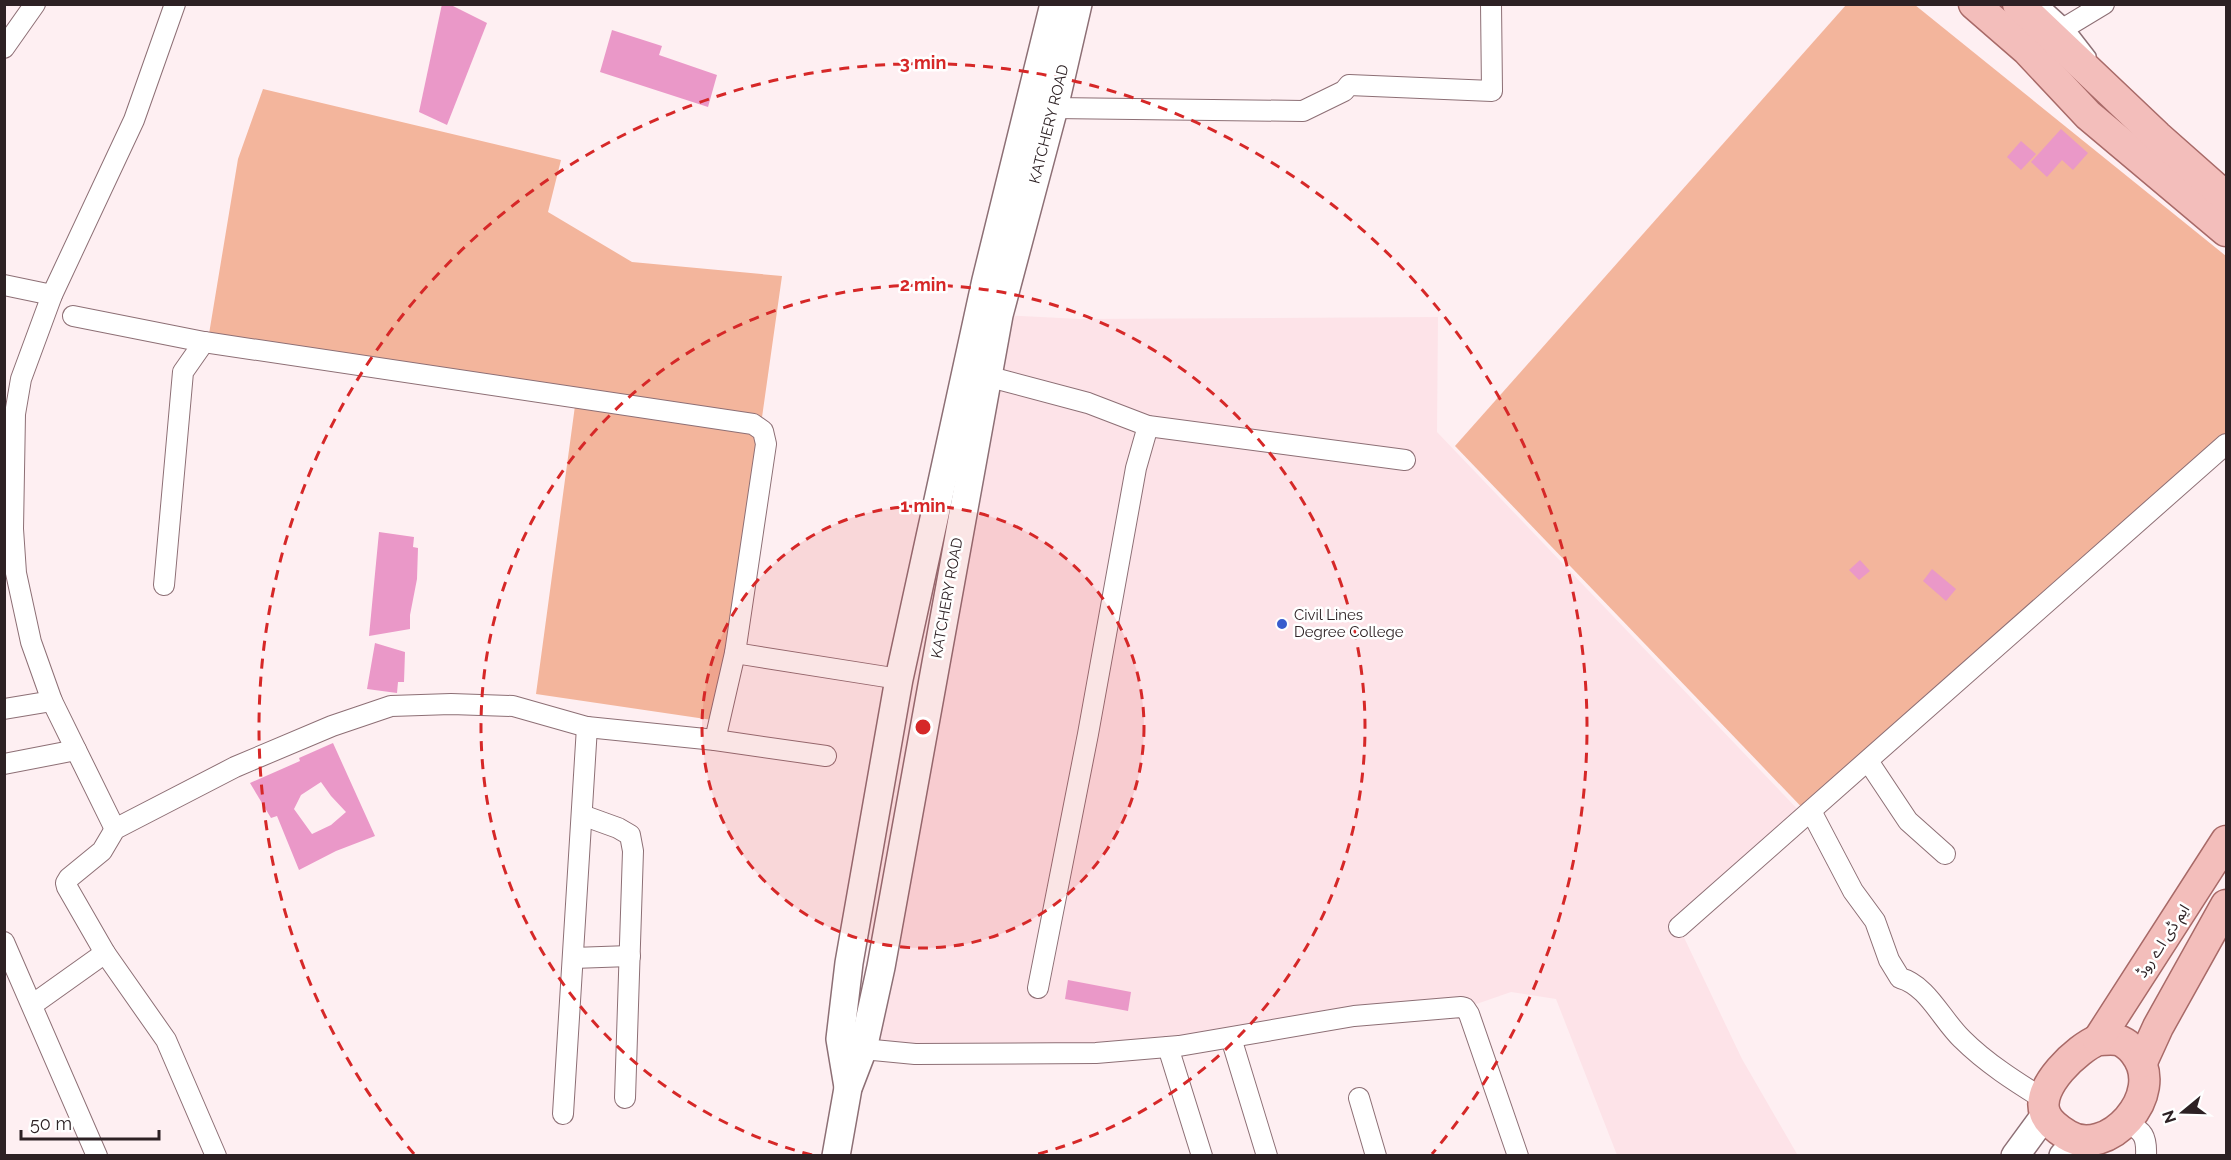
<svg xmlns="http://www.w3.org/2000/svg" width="2231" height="1160" viewBox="0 0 2231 1160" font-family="Raleway,'Noto Sans Arabic',sans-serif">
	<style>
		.built { fill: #fde3e8 }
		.green { fill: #f3b59c }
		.building { fill: #ea98c8; fill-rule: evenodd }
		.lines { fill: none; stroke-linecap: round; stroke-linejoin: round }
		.lane-casing { stroke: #8d6f75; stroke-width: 12 }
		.street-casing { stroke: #8d6f75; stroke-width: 22 }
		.secondary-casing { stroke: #8d6f75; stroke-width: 30 }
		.primary-casing { stroke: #a86a68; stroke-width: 33 }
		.lane { stroke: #fff; stroke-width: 9 }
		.street { stroke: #fff; stroke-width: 20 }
		.secondary { stroke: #fff; stroke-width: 27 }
		.primary { stroke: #f3bebb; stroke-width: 30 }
		.ring { fill: none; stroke: #d62828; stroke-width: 3; stroke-dasharray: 10 8 }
		.poi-dot { fill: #385ccd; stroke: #fff; stroke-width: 2 }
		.labels { text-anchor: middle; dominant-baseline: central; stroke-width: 5; stroke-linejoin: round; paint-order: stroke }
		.street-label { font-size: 15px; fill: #2d2124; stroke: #fff }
		.poi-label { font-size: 15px; fill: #2d2124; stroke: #fff; text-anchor: start }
		.centre { fill: #d62828; stroke: #fff; stroke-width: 3 }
		.ring-label { font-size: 18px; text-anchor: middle; font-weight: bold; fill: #d62828; stroke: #fff; stroke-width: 5; stroke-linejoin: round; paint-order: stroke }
	</style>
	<rect width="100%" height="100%" fill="#feeff2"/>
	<path class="built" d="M999,315L1080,319L1438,317L1437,432L1805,817L1679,927L1742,1059L1797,1154L1617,1155L1556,999L1511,992L1465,1008L1179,1046L863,1049Z"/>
	<g class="green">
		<path d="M1846,5H1915L2226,256V435L1812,818L1455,446Z"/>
		<path d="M263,89L561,160L548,212L632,262L782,276L719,721L536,694L577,391L209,334L238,159Z"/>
	</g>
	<g class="building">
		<path d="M442,4H449L487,23L447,125L419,112Z"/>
		<path d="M612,30L662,46L659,55L717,75L708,107L600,72Z"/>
		<path d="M2061,129L2088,153L2073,170L2062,160L2047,177L2031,162Z"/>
		<path d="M2021,141L2036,154L2021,170L2007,157Z"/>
		<path d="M379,532L414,537L413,547L418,548L417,579L410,615V629L369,636Z"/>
		<path d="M1860,560L1870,571L1859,580L1849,570Z"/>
		<path d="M1932,569L1956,589L1946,601L1923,581Z"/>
		<path d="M375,643L405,652L404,682H398L397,693L367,689Z"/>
		<path d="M333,743L375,836L336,851L299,870L277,816L271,818L250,783L300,761L299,758ZM321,782L331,796L346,812L331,825L312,834L294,809L301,795Z"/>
		<path d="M1068,980L1131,992L1128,1011L1065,999Z"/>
	</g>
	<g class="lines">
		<g class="lane-casing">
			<path id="lane" d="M2044,4L2067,25L2091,56"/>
		</g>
		<g class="street-casing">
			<g id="street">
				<path d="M2051,36L2104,4"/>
				<path d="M4,48L35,4"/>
				<path d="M1054,108L1303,111L1344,91L1349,85L1492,91L1491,4"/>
				<path d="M4,285L52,295"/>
				<path d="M73,316L204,342L753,424L763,431L766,444L735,653L715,740"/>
				<path d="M975,373L1088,403L1148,426L1405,460"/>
				<path d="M164,585L183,372L204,342"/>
				<path d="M735,653L899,679"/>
				<path d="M4,709L52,701"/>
				<path d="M1868,761L1908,821L1945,854"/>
				<path d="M4,764L76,750"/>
				<path d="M1811,811L1853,891L1875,921L1889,960L1900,978C1927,985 1942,1020 1962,1039C1986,1063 2016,1082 2045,1100"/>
				<path d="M582,815L618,828L630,835L633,851L625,1098"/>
				<path d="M115,829L52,701L31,642L16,573L13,529L15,414L21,379L52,295L134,120L175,4"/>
				<path d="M1679,927L2226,444"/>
				<path d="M4,942L97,1156"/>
				<path d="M573,958L630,956"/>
				<path d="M1038,988L1088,734L1136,468L1148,426"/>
				<path d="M32,1005L105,953"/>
				<path d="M1231,1038L1267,1156"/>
				<path d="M1168,1047L1202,1156"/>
				<path d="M863,1049L915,1054L1096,1053L1179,1046L1354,1016L1461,1007L1465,1008L1469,1014L1518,1156"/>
				<path d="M1359,1098L1376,1156"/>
				<path d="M563,1114L587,727"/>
				<path d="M2126,1122C2143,1131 2147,1136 2146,1156"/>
				<path d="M216,1156L166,1040L105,953L67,887L66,883L69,878L102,851L115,829L235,767L332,726L391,706L451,704L513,706L587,727L715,740L826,756"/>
			</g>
		</g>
		<g class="secondary-casing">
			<g id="secondary">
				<path d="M848,1087L840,1039L849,963L899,679L986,280L1054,4"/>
				<path d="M836,1156L848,1088L863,1049L881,967L999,315L1054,108L1078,4"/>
				<path d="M2015,1156L2045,1115"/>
				<path d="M2063,1156L2078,1140"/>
			</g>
		</g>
		<g class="primary-casing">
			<g id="primary">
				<path d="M1974,4L2027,50L2088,115L2226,231"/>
				<path d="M2018,4L2157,136L2226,197"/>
				<path d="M2098,1040C2104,1040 2111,1039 2117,1040C2123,1041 2131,1047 2135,1053C2168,1095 2106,1160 2067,1135C2059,1130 2048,1122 2045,1113C2035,1087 2078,1048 2098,1040Z"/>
				<path d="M2098,1040L2226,841"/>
				<path d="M2142,1062L2158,1027L2226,905"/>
			</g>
		</g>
		<use href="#lane" class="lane"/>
		<use href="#street" class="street"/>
		<use href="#secondary" class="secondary"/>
		<use href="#primary" class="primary"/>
	</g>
	<circle cx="923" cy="727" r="221" fill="#d62828" fill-opacity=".12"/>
	<g class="ring">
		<circle cx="923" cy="727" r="221"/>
		<path d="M812 1155A442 442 0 1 1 1034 1155"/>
		<path d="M414 1154A664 664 0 1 1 1432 1154"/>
	</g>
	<circle class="poi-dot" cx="1282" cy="624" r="6"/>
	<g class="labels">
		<g class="street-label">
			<text transform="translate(1049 124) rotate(-76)">KATCHERY ROAD</text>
			<text transform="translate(947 598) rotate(-80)">KATCHERY ROAD</text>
			<text transform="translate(2163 941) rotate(-57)">ایم ڈی اے روڈ</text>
		</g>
		<g class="poi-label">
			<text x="1294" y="615">Civil Lines<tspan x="1294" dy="17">Degree College</tspan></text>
		</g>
	</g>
	<circle cx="923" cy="727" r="9" class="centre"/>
	<g class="ring-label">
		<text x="923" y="69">3 min</text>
		<text x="923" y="291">2 min</text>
		<text x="923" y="512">1 min</text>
	</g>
	<rect width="2231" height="1160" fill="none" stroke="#2d2124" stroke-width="12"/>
	<g transform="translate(2183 1112) rotate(251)" stroke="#ffffff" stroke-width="4.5" paint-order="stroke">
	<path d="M0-4.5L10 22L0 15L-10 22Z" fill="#2d2124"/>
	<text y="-9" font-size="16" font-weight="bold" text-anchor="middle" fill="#2d2124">N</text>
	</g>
	<path d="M21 1130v9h138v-9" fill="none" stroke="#2d2124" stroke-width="3"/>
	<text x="30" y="1130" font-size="18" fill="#2d2124" stroke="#ffffff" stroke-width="4.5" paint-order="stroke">50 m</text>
</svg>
